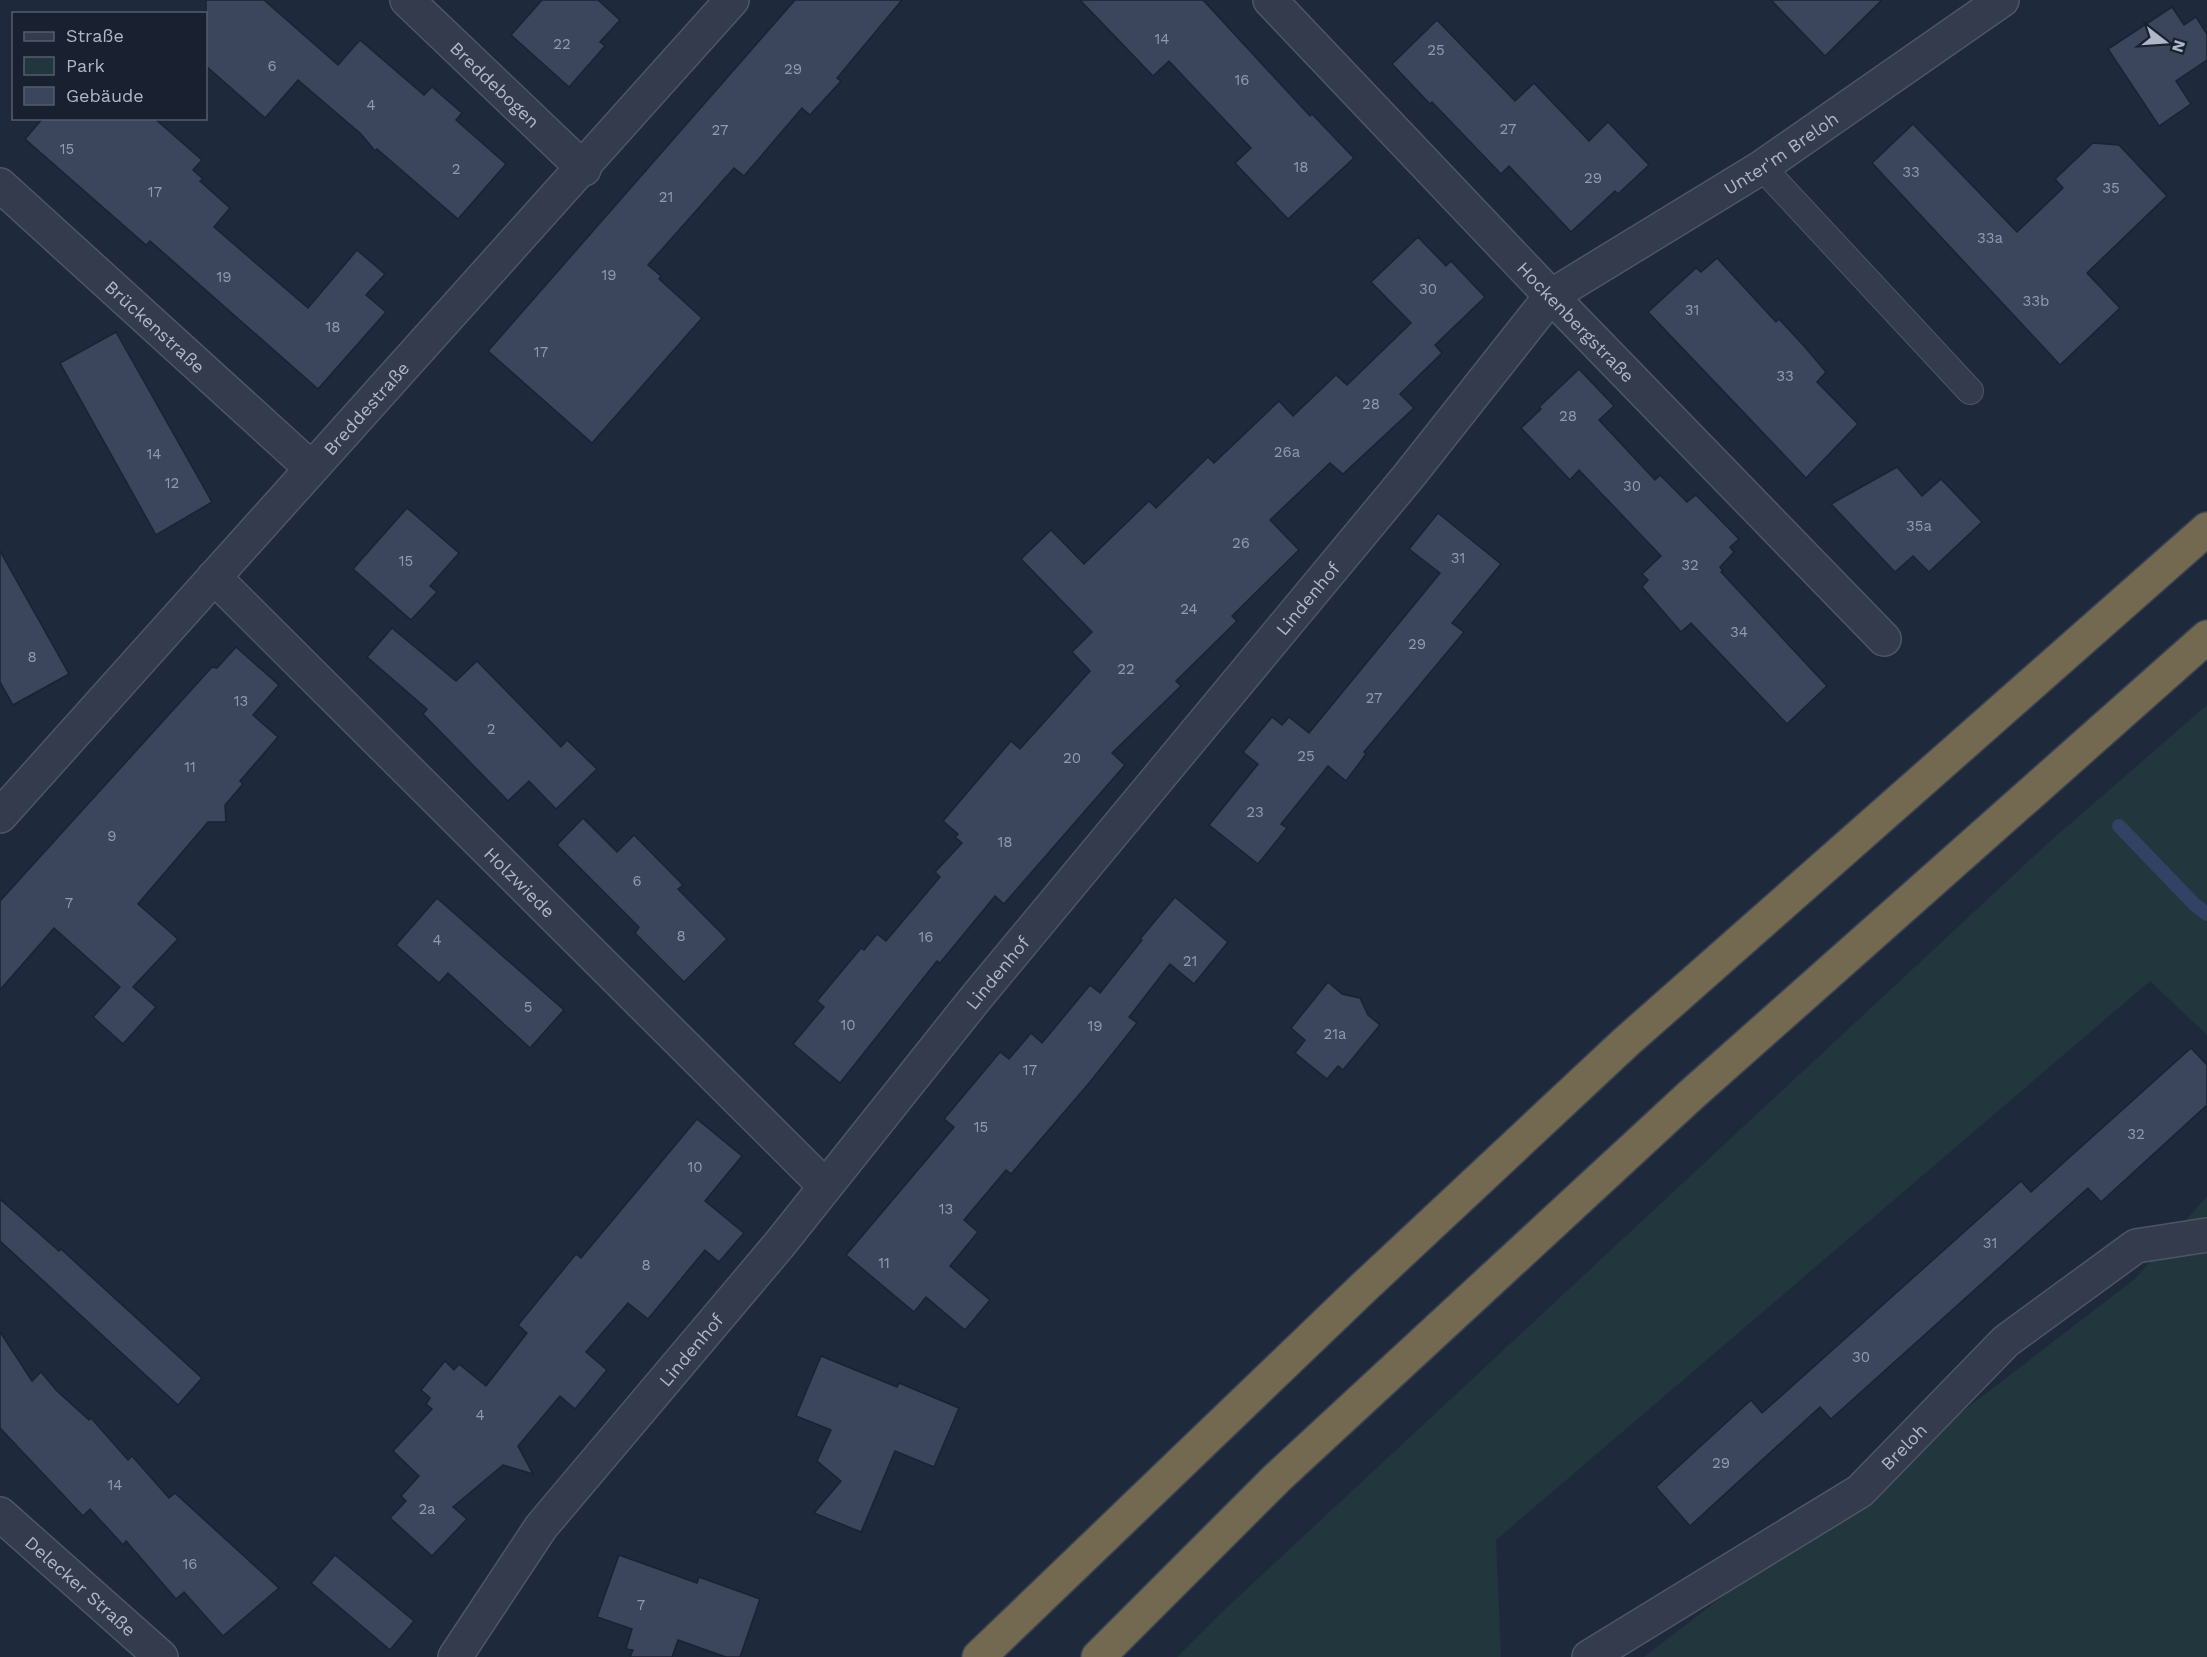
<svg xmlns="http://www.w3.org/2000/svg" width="2207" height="1657" viewBox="0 0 2207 1657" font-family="'Work Sans',sans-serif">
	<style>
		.green { fill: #22373d }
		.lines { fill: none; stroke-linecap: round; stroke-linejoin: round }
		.stream { stroke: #314265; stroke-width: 14 }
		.building { fill: #3b455c; stroke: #1b2232; stroke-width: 1.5 }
		.lane-casing { stroke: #4e5666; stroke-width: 28 }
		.street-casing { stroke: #4e5666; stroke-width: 36 }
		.highway-casing { stroke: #3b4353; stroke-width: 36 }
		.lane { stroke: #333b4c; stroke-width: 26 }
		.street { stroke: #333b4c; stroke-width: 33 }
		.highway { stroke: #736850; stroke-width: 33 }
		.labels { text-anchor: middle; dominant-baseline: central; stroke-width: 5; stroke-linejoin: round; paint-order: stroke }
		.number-label { font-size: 15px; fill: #919aad }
		.street-label { font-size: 18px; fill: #aeb6c8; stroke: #192030 }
	</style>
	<rect width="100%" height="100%" fill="#1f293c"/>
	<g class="green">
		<path d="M2207,705V1035L2150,981L1496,1540L1501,1657H1177L1221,1613L2047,844Z"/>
		<path d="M2207,1196V1657H1644L2136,1278Z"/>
	</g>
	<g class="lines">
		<path class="stream" d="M2119,826L2195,905L2207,914"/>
	</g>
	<g class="building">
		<path d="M206,0H264L338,65L360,40L424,95L432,87L462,113L456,120L506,164L458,219L377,149L375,151L361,134L298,80L265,118L206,66Z"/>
		<path d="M542,0H598L620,20L600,42L605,46L569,87L511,35Z"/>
		<path d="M795,0H902L837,78L841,81L810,115L802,108L744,176L734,168L648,265L661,276L659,279L702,318L592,443L488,351Z"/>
		<path d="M1080,0H1203L1310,116L1312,114L1354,158L1288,219L1235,163L1251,148L1169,61L1153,76Z"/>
		<path d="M1771,0H1882L1825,56Z"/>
		<path d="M2172,7L2184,25L2196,17L2207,34V60L2176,81L2191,104L2159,126L2108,49Z"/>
		<path d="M1437,20L1515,101L1534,83L1589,141L1608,122L1649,165L1618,194L1615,191L1571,232L1509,166L1501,174L1432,102L1430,104L1392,64Z"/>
		<path d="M43,118H154L202,160L193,170L203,179L200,181L230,208L214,227L308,308L357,250L385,274L366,295L386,312L318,389L150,241L146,245L25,139Z"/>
		<path d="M1913,124L2017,232L2063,188L2055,179L2093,143L2119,145L2167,196L2087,273L2120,308L2060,365L1872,163Z"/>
		<path d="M1418,237L1446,266L1451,261L1485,297L1435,345L1442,353L1400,394L1414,408L1343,474L1330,463L1270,520L1299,550L1232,616L1237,621L1176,681L1181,686L1112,753L1125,765L1004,904L995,896L940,963L937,961L840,1083L793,1044L824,1007L817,1001L861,948L864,950L877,934L886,941L940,877L935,872L962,843L955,837L958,834L943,821L1011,741L1020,749L1090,671L1072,652L1092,632L1021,559L1051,530L1084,564L1149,501L1156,508L1208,457L1214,463L1279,401L1293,416L1336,375L1347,385L1411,323L1371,282Z"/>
		<path d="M1717,258L1776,322L1779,319L1804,346L1826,372L1817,382L1858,424L1806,478L1648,312L1696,268L1701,272Z"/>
		<path d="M116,332L212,502L156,535L60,363Z"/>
		<path d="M1579,369L1614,406L1599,420L1655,480L1660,475L1687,502L1696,495L1739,539L1730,547L1734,552L1720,567L1723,571L1721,572L1827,686L1787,724L1691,623L1681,632L1642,587L1648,580L1642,574L1661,556L1579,470L1570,480L1521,428L1541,409L1539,407Z"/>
		<path d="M1897,467L1922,496L1941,479L1982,522L1929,572L1913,556L1895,572L1831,504Z"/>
		<path d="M407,508L459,553L430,586L437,592L411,620L353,569Z"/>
		<path d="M1438,513L1501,564L1452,623L1464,632L1364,752L1366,754L1346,781L1328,766L1281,824L1287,828L1258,864L1209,825L1258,764L1243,752L1272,717L1282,725L1289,717L1309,733L1440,573L1409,549Z"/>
		<path d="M0,551L69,674L13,705L0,682Z"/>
		<path d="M392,628L456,681L477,661L561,747L567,740L597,769L556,809L529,781L508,801L423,714L427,709L367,657Z"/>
		<path d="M236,647L279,685L253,715L278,737L240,781L243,784L225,805L226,822H208L138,904L178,939L133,987L156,1007L123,1044L93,1017L120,987L54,928L0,990V901L212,667L217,668Z"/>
		<path d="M583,818L617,852L634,835L683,885L678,889L727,939L684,982L635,933L639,927L557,845Z"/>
		<path d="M1175,897L1228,942L1194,984L1170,964L1129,1017L1137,1023L1090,1082L1011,1174L1006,1170L964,1220L978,1232L950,1266L990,1300L965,1330L926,1297L914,1312L846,1255L954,1127L944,1119L1000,1052L1009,1059L1031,1033L1042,1043L1090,985L1100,993L1142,940L1140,939Z"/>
		<path d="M437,898L564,1010L530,1048L448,973L439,983L396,945Z"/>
		<path d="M1328,982L1342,994L1360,998L1368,1015L1380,1025L1343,1070L1338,1066L1327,1079L1295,1053L1305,1040L1291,1028Z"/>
		<path d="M2191,1048L2207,1065V1105L2101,1202L2088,1188L1831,1419L1820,1407L1690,1526L1656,1487L1751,1400L1762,1413L2021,1181L2031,1192Z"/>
		<path d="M697,1119L742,1156L705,1201L744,1233L719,1262L705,1250L648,1319L628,1303L586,1352L607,1370L575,1409L560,1396L518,1446L533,1474L503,1465L453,1507L467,1519L432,1556L390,1518L406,1501L401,1496L419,1476L393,1451L432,1409L426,1404L430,1398L421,1390L445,1361L454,1370L459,1364L486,1386L527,1333L518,1325L576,1254L581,1258Z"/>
		<path d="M0,1199L59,1251L61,1249L202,1378L178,1405L0,1241Z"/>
		<path d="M0,1332L32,1381L41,1372L57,1391L89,1420L91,1418L128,1460L132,1456L169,1498L175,1493L279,1588L223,1636L184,1592L176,1599L126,1541L123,1545L90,1509L83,1516L0,1428Z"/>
		<path d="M821,1356L897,1387L899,1383L959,1408L934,1467L895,1451L861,1532L814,1513L841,1481L817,1461L831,1430L796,1416Z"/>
		<path d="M335,1555L414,1621L390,1650L311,1583Z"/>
		<path d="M619,1555L697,1583L699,1577L760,1599L740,1657H726L678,1640L672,1657H630L633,1650L626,1649L632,1629L597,1617Z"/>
	</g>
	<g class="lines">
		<g class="lane-casing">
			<path id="lane" d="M1762,167L1970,391"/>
		</g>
		<g class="street-casing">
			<g id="street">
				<path id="s1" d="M407,0L584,169"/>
				<path id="s2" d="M1270,0L1551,296L1884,639"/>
				<path id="s3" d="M0,185L311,468"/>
				<path id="s4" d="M214,577L825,1186"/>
				<path id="s5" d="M0,816L732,0"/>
				<path id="s6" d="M0,1514L161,1657"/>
				<path id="s7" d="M455,1657L541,1527L779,1245L975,999L1408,477L1551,296L1762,167L2002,0"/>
				<path id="s8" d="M1589,1657L1860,1491L2006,1341L2136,1246L2207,1235"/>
			</g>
		</g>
		<g class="highway-casing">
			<g id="highway">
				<path d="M979,1657L1362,1289L1626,1042L2207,529"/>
				<path d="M1098,1657L1277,1478L1691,1095L2207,637"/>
			</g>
		</g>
		<use href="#lane" class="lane"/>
		<use href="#street" class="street"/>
		<use href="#highway" class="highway"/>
	</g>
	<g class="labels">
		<g class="number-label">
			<text x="1162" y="39">14</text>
			<text x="562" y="44">22</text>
			<text x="1436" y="50">25</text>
			<text x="272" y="66">6</text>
			<text x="793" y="69">29</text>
			<text x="1242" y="80">16</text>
			<text x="371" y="105">4</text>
			<text x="1508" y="129">27</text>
			<text x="720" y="130">27</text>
			<text x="67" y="149">15</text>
			<text x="1301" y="167">18</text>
			<text x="456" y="169">2</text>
			<text x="1911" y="172">33</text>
			<text x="1593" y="178">29</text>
			<text x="2111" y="188">35</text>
			<text x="155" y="192">17</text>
			<text x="666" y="197">21</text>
			<text x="1990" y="238">33a</text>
			<text x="609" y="275">19</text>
			<text x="224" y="277">19</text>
			<text x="1428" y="289">30</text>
			<text x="2036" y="301">33b</text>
			<text x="1692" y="310">31</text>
			<text x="333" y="327">18</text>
			<text x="541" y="352">17</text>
			<text x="1785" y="376">33</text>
			<text x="1371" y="404">28</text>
			<text x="1568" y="416">28</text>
			<text x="1287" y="452">26a</text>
			<text x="154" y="454">14</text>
			<text x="172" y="483">12</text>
			<text x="1632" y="486">30</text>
			<text x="1919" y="526">35a</text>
			<text x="1241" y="543">26</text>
			<text x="1458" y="558">31</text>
			<text x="406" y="561">15</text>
			<text x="1690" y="565">32</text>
			<text x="1189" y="609">24</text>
			<text x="1739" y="632">34</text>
			<text x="1417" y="644">29</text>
			<text x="32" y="657">8</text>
			<text x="1126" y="669">22</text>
			<text x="1374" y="698">27</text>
			<text x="241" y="701">13</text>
			<text x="491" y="729">2</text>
			<text x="1306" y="756">25</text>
			<text x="1072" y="758">20</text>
			<text x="190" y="767">11</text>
			<text x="1255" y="812">23</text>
			<text x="112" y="836">9</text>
			<text x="1005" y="842">18</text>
			<text x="637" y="881">6</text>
			<text x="69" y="903">7</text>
			<text x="681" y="936">8</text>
			<text x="926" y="937">16</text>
			<text x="437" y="940">4</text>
			<text x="1190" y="961">21</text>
			<text x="528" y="1007">5</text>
			<text x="848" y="1025">10</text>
			<text x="1095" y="1026">19</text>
			<text x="1335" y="1034">21a</text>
			<text x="1030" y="1070">17</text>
			<text x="981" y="1127">15</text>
			<text x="2136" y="1134">32</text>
			<text x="695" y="1167">10</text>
			<text x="946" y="1209">13</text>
			<text x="1990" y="1243">31</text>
			<text x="884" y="1263">11</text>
			<text x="646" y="1265">8</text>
			<text x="1861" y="1357">30</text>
			<text x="480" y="1415">4</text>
			<text x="1721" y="1463">29</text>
			<text x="115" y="1485">14</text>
			<text x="427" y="1509">2a</text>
			<text x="190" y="1564">16</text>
			<text x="641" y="1605">7</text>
		</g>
		<g class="street-label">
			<text stroke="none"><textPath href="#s1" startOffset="122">Breddebogen</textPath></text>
			<text stroke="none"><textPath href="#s7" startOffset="2019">Unter'm Breloh</textPath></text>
			<text stroke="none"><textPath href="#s2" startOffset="444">Hockenbergstraße</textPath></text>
			<text stroke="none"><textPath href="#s3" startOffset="210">Brückenstraße</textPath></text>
			<text stroke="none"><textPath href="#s5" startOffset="548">Breddestraße</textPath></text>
			<text stroke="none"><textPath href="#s7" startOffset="1360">Lindenhof</textPath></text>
			<text stroke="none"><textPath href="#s4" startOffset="432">Holzwiede</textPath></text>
			<text stroke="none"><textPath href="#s7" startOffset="874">Lindenhof</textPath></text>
			<text stroke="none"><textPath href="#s7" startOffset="388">Lindenhof</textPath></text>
			<text stroke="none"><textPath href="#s8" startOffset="380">Breloh</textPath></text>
			<text stroke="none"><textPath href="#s6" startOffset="108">Delecker Straße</textPath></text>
		</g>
	</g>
	<rect x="12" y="12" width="195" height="108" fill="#192030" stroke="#555c6d" stroke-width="1.5"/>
	<rect x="24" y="32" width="30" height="9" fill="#333b4c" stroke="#555c6d" stroke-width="1.5"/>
	<text x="66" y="42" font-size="18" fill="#aeb6c8">Straße</text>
	<rect x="24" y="57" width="30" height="18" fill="#22373d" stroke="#555c6d" stroke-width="1.5"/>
	<text x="66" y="72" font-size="18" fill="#aeb6c8">Park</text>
	<rect x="24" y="87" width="30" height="18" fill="#3b455c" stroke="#555c6d" stroke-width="1.5"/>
	<text x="66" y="102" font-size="18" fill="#aeb6c8">Gebäude</text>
	<g transform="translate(2165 42) rotate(107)" stroke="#192030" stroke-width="4.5" paint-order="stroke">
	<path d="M0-4.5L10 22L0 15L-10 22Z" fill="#aeb6c8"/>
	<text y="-9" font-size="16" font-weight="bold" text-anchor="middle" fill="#aeb6c8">N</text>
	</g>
</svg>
